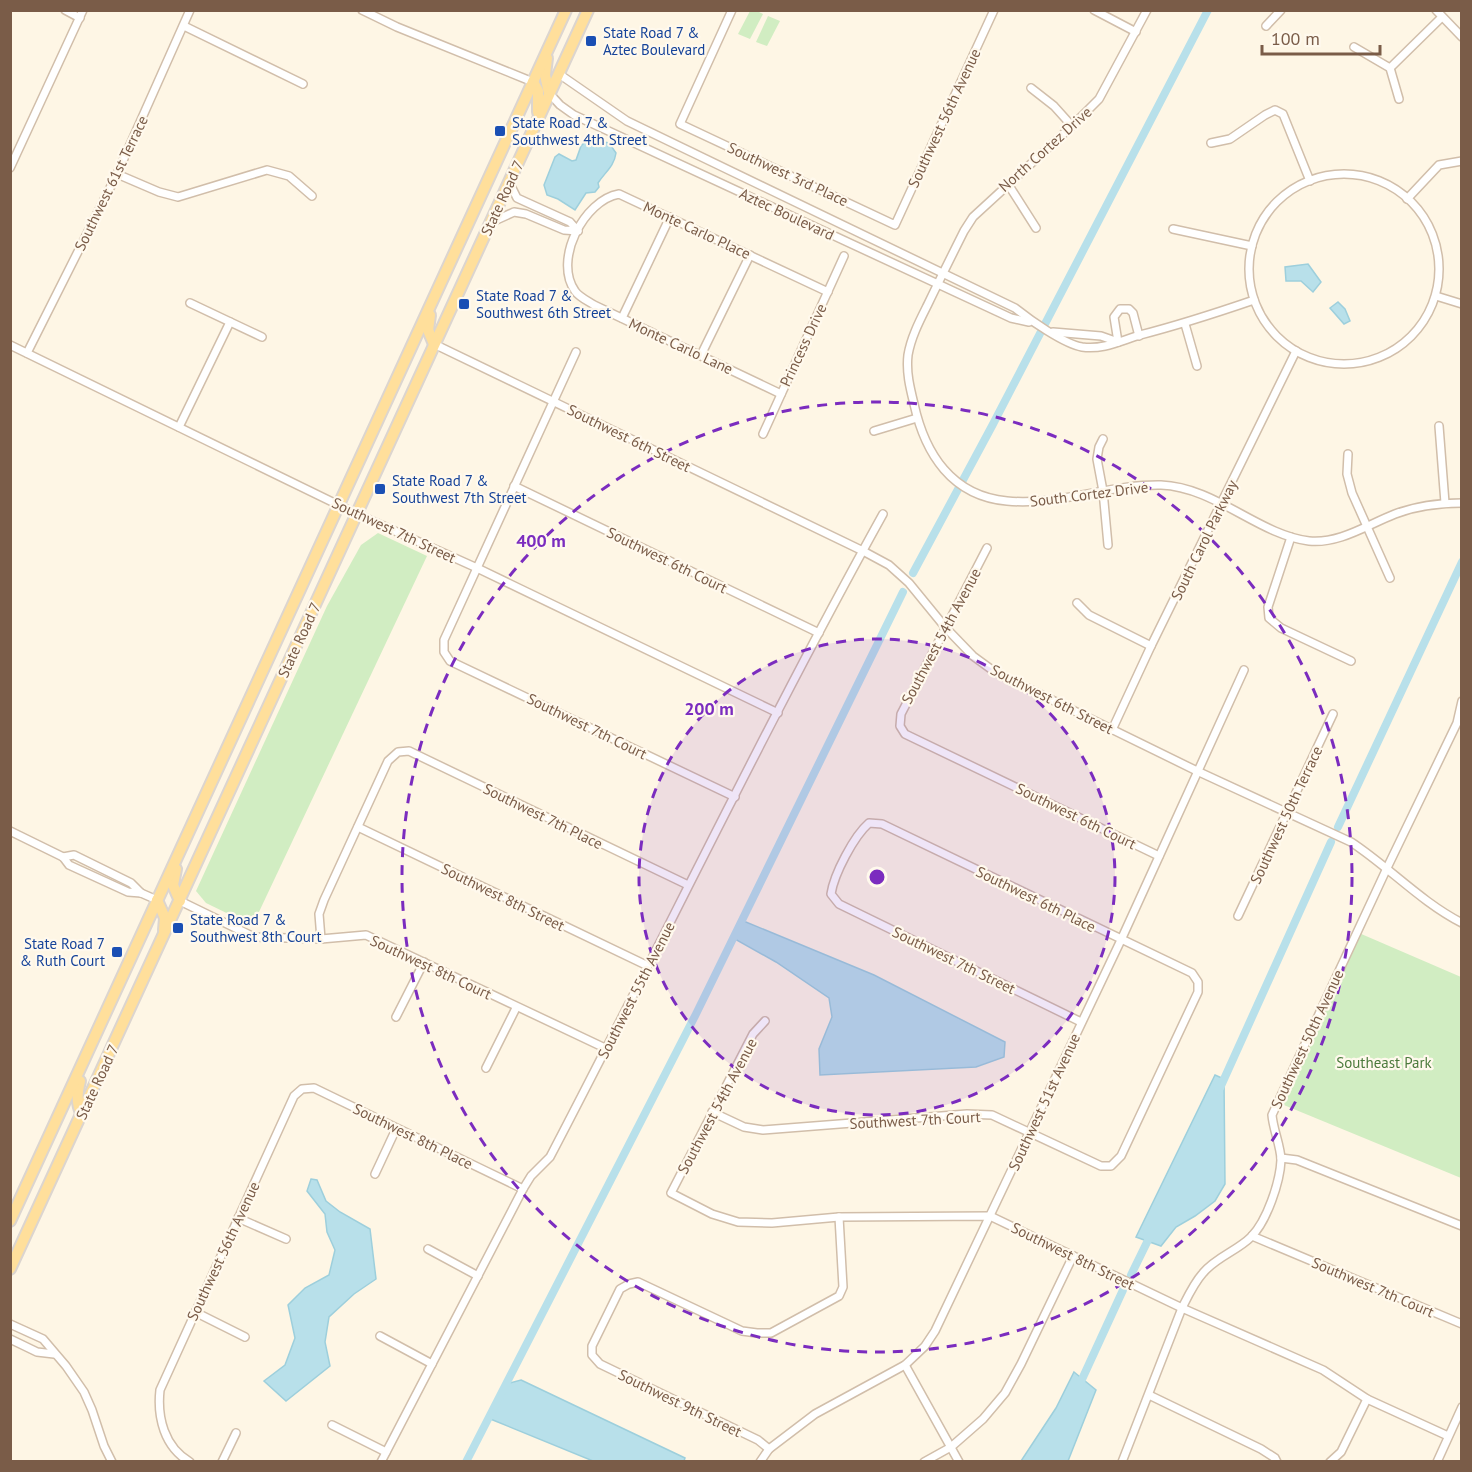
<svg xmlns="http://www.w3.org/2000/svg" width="1472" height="1472" viewBox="0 0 1472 1472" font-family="'PT Sans',sans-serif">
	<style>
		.green { fill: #d1edc2 }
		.water { fill: #b8e0ea; stroke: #9dcfdc; stroke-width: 1.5 }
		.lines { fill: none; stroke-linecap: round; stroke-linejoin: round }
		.canal { stroke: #b8e0ea; stroke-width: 8 }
		.minor-casing { stroke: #d1beaa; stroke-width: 10 }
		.primary-casing { stroke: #dcd5cf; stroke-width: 14 }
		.minor { stroke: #fff; stroke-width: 7 }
		.primary { stroke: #ffdf9b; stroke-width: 10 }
		.ring { fill: none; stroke: #7b2cbf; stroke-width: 3; stroke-dasharray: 10 8 }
		.transit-dot { fill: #1a4fb4; stroke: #fff9ed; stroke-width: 2 }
		.labels { text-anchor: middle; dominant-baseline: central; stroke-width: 4.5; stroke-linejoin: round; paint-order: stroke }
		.transit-label { font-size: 15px; fill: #164399; stroke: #fff9ed; text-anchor: start }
		.street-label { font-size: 15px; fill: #7a5c48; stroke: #fff9ed }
		.park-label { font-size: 15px; fill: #4b7a3c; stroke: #fff9ed }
		.centre { fill: #7b2cbf; stroke: #fff9ed; stroke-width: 3 }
		.ring-label { font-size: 18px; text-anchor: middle; font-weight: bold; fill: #7b2cbf; stroke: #fff9ed; stroke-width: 4.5; stroke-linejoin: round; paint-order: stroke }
	</style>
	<rect width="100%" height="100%" fill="#fef6e5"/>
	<g class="green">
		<path d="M750,11H757L763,14L750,39L738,34Z"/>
		<path d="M768,16L780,21L767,46L756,42Z"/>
		<path d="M378,533L427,556L258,914L249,924L206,903L196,891L327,606L361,545Z"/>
		<path d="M1359,933L1461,977V1178L1279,1103Z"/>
	</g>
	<g class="water">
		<path d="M588,139L609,143L616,153C614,167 605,172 598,183L599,187L595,192L586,193L575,210L558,199L547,195L544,185L555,157L559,154L572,161L576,160L581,146Z"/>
		<path d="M1308,264L1321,282L1313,292L1301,281H1286L1285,267Z"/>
		<path d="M1338,302L1345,309L1350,321L1344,324L1330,308Z"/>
		<path d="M741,920L874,975L1005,1042L1004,1057L976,1067L820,1075L819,1049L832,1017L829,998L776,962L733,938Z"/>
		<path d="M1215,1075L1224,1079L1225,1184L1215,1201L1195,1216L1176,1227L1161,1246L1136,1237Z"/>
		<path d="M311,1179L317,1180L326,1201L340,1212L370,1229L376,1279L354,1294L329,1317L325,1342L330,1366L286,1401L264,1381L285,1365L295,1338L288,1305L305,1288L329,1275L335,1250L327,1232L325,1214L307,1191Z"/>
		<path d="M1074,1372L1096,1390L1068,1461H1021L1056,1408Z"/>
		<path d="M521,1380L685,1458L684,1461H593L488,1418L506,1384Z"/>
	</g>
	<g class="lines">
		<g class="canal">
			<path d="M913,573L992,426L1208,10"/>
			<path d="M1338,827L1462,562"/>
			<path d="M1220,1088L1331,842"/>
			<path d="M1131,1275L1152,1232"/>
			<path d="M1078,1388L1123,1290"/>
			<path d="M466,1462L696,1014L903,592"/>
		</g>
		<g class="minor-casing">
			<g id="minor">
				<path d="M65,10L80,18"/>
				<path d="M362,10L397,27L533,82"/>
				<path d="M732,10L680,124L895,225L994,10"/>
				<path d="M1094,10L1136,32"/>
				<path d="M1147,10L1099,99L1072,126L973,217L964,231C952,255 940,279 928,304C920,320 911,337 908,355C906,372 910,388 914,404C925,454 952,496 1007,501C1059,506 1110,484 1161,485C1215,487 1259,535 1309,541C1339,544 1367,525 1395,514C1416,506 1439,503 1462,503"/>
				<path d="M1436,10L1462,37"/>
				<path d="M184,26L303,84"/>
				<path d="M1266,26L1281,10"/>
				<path d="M1354,47L1390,68L1399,99"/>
				<path d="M1390,68L1442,17"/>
				<path d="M559,74L627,121L1015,308C1030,320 1064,344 1082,347C1103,350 1120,341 1140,335C1179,325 1216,313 1254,300"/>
				<path d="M1031,88L1054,106L1072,126"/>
				<path d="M549,93L560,105L574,115L1011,318L1029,322"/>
				<path d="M1211,143L1230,139L1265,115L1275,110L1283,114L1310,181"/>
				<path d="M10,168L83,10"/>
				<path d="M117,174L159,192L178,197L267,170L289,176L312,196"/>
				<circle cx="1344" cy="269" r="95"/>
				<path d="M509,182L517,198L570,222L578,231"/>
				<path d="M1008,184L1036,228"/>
				<path d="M1407,199L1439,165L1462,161"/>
				<path d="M492,222L514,212L526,214L564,230L578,231"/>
				<path d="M1173,229L1252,246"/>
				<path d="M1436,296L1462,304"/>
				<path d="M190,303L262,337"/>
				<path d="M622,318L670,217"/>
				<path d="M1185,324L1197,366"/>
				<path d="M1053,332L1101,336L1118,342"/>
				<path d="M1118,342L1114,317L1120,309H1129L1133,313L1139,336"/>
				<path d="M434,344L863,551L889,565L909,583L945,627L973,656L995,672L1197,771L1351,842C1389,867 1421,902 1462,923"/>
				<path d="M10,345L357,514L477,568L778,713"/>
				<path d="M576,352L444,640V652L450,661L735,797"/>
				<path d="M27,353L117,174L190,10"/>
				<path d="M701,355L750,255"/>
				<path d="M781,394L594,305C588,301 579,297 575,291C553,260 584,200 619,194L828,292"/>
				<path d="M1439,426L1445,503"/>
				<path d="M179,427L230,322"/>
				<path d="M874,431L917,418"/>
				<path d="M763,434L844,256"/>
				<path d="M1103,439L1099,447L1097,459L1103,491L1108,545"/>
				<path d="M1348,454L1347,474L1352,493L1390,578"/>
				<path d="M514,486L819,633"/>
				<path d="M1291,537L1268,607L1269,618L1281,628L1351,661"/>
				<path d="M987,548L901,714L900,726L905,734L1159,856"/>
				<path d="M1077,603L1089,615L1151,646"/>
				<path d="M1112,730L1151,646L1296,351"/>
				<path d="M358,827L648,966"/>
				<path d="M10,831L63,857L69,865L128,892L141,893L157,900"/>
				<path d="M63,857L74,855L131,883L141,893"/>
				<path d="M180,901L254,937L321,939L366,935L607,1049"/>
				<path d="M1238,916L1333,714"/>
				<path d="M321,939L319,914L324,900L388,761L398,752L409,751L688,885"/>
				<path d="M396,1017L424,962"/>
				<path d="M765,1021L753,1034L671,1193L712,1214L738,1222L772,1223L839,1217L990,1216L1182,1308L1323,1370L1367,1399L1448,1436"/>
				<path d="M486,1068L516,1008"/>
				<path d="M712,1112L744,1127L763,1130L967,1114L992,1115L1101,1166H1111L1121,1156L1198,992V982L1192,973L882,824L869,823C854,836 834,874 831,894L839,904L1081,1022"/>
				<path d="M1281,1158L1297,1160L1462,1226"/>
				<path d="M375,1174L396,1129"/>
				<path d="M238,1218L286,1239"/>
				<path d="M1252,1236L1462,1324"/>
				<path d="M428,1249L478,1276"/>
				<path d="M195,1312L245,1337"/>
				<path d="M10,1324L43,1339L66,1366L84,1392L92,1410L104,1446L112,1462"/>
				<path d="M380,1336L432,1364"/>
				<path d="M10,1339L37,1352L54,1354"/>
				<path d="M905,1365L959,1462"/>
				<path d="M1149,1395L1261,1449L1275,1458L1277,1462"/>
				<path d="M332,1425L386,1452"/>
				<path d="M769,1449L758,1440L600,1364L592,1355V1346L620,1289L629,1284L638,1282L742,1331L757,1333H771L839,1296L843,1287L839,1217"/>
				<path d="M190,1462C164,1447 157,1417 160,1390L294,1096L302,1089L314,1088L523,1189"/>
				<path d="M222,1462L236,1433"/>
				<path d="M381,1462L523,1189L531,1176L550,1157C662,943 766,725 883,514"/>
				<path d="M760,1462L769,1449L815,1414L905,1365L925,1346L935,1331L1121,940L1244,670"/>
				<path d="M924,1462L951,1447L983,1419L1005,1393L1021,1364L1073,1256"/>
				<path d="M1122,1462L1182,1308C1188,1296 1194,1283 1203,1273C1216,1257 1237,1251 1251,1237C1267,1221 1280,1182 1281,1160C1281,1147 1273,1129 1272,1115L1387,868L1457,723L1462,701"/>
				<path d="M1330,1462L1341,1452L1367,1399"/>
				<path d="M1437,1462L1462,1407"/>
			</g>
		</g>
		<g class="primary-casing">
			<g id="primary">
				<path d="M547,58L545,75L549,93"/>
				<path d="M533,82L538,91V112"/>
				<path d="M430,315L428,330L434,344"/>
				<path d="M176,869L173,885L180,901"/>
				<path d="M157,900L165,918L164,930"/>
				<path d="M80,1081C77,1093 76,1103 82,1115"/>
				<path d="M10,1221L566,10"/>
				<path d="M10,1269L588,10"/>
			</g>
		</g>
		<use href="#minor" class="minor"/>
		<use href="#primary" class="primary"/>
	</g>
	<circle cx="877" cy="877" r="238" fill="#7b2cbf" fill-opacity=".12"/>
	<g class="ring">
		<circle cx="877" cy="877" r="238"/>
		<circle cx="877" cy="877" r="475"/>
	</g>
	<g class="transit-dot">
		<rect x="585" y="35" width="12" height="12" rx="3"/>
		<rect x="494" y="125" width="12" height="12" rx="3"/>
		<rect x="458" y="298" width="12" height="12" rx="3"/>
		<rect x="374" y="483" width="12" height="12" rx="3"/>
		<rect x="172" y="922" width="12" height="12" rx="3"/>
		<rect x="111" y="946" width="12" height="12" rx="3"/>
	</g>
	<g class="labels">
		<g class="transit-label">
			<text x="603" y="32">State Road 7 &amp;<tspan x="603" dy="17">Aztec Boulevard</tspan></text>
			<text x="512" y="122">State Road 7 &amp;<tspan x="512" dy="17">Southwest 4th Street</tspan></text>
			<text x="476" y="295">State Road 7 &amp;<tspan x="476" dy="17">Southwest 6th Street</tspan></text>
			<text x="392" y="480">State Road 7 &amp;<tspan x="392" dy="17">Southwest 7th Street</tspan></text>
			<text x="190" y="919">State Road 7 &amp;<tspan x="190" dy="17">Southwest 8th Court</tspan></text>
			<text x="105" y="943" text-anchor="end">State Road 7<tspan x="105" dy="17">&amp; Ruth Court</tspan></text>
		</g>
		<g class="street-label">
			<text transform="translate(944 118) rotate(-65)">Southwest 56th Avenue</text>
			<text transform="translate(1045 149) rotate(-42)">North Cortez Drive</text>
			<text transform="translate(788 174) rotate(25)">Southwest 3rd Place</text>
			<text transform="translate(111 183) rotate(-64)">Southwest 61st Terrace</text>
			<text transform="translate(502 198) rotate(-65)">State Road 7</text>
			<text transform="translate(787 214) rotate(25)">Aztec Boulevard</text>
			<text transform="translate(697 230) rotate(25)">Monte Carlo Place</text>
			<text transform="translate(803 345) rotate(-65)">Princess Drive</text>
			<text transform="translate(681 346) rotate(25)">Monte Carlo Lane</text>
			<text transform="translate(629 438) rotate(26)">Southwest 6th Street</text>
			<text transform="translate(1089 494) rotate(-7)">South Cortez Drive</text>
			<text transform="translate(394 530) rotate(25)">Southwest 7th Street</text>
			<text transform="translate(1204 540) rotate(-64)">South Carol Parkway</text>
			<text transform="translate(667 560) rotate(26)">Southwest 6th Court</text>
			<text transform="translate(941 636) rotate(-62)">Southwest 54th Avenue</text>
			<text transform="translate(299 640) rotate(-65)">State Road 7</text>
			<text transform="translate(1052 699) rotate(27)">Southwest 6th Street</text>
			<text transform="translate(587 726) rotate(26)">Southwest 7th Court</text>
			<text transform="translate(1286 815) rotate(-65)">Southwest 50th Terrace</text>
			<text transform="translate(543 816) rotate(26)">Southwest 7th Place</text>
			<text transform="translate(1076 816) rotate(26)">Southwest 6th Court</text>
			<text transform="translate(503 897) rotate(26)">Southwest 8th Street</text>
			<text transform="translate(1036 899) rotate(26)">Southwest 6th Place</text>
			<text transform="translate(954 960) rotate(26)">Southwest 7th Street</text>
			<text transform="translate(431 967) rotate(25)">Southwest 8th Court</text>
			<text transform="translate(636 990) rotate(-63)">Southwest 55th Avenue</text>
			<text transform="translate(1307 1039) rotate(-65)">Southwest 50th Avenue</text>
			<text transform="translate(97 1082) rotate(-65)">State Road 7</text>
			<text transform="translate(1044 1102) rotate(-65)">Southwest 51st Avenue</text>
			<text transform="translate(717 1106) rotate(-62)">Southwest 54th Avenue</text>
			<text transform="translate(915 1120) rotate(-3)">Southwest 7th Court</text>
			<text transform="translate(413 1136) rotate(26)">Southwest 8th Place</text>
			<text transform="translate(223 1251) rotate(-65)">Southwest 56th Avenue</text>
			<text transform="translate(1073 1256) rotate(26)">Southwest 8th Street</text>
			<text transform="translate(1373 1287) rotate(23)">Southwest 7th Court</text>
			<text transform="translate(680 1403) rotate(26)">Southwest 9th Street</text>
		</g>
		<g class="park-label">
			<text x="1384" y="1062">Southeast Park</text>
		</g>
	</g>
	<circle cx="877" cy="877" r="9" class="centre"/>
	<g class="ring-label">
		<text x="541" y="547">400 m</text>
		<text x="709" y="715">200 m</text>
	</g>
	<rect width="1472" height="1472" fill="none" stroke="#7a5c48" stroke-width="24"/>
	<path d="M1262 45v9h118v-9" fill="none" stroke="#7a5c48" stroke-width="3"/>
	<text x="1271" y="45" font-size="18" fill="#7a5c48" stroke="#fff9ed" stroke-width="4.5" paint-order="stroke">100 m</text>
</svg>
